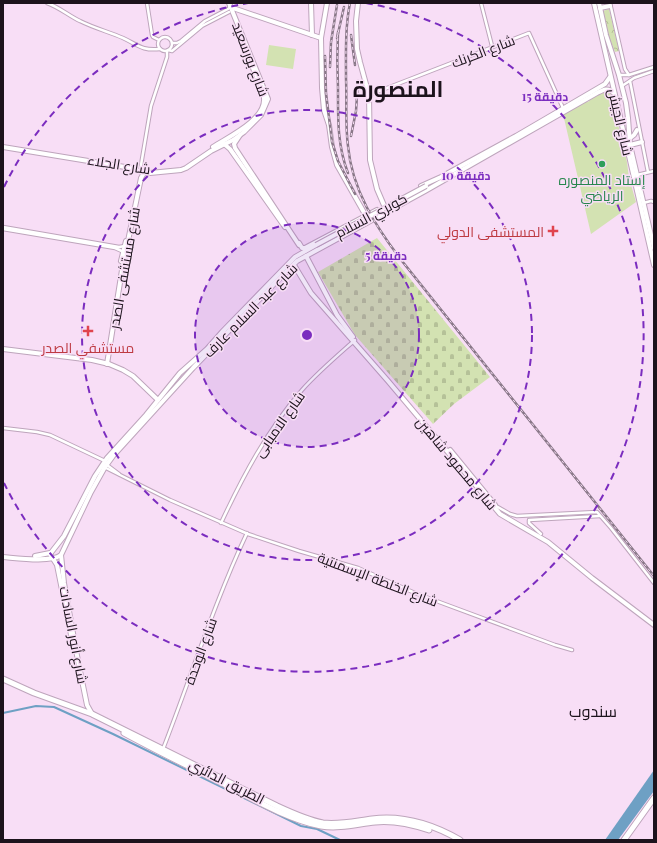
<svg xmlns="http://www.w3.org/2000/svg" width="657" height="843" viewBox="0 0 657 843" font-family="'Playfair Display',Cairo,serif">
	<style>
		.cemetery { fill: url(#cemetery-stones) }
		.park { fill: url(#park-crowns) }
		.pitch { fill: #d3e2b2 }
		.water { fill: #6ea0c4 }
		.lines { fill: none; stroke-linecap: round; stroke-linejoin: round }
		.canal { stroke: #6ea0c4; stroke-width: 2 }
		.minor-casing { stroke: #bea5bc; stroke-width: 4.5 }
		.major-casing { stroke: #bea5bc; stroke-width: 6 }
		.highway-casing { stroke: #bea5bc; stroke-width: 7 }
		.minor { stroke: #fff; stroke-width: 2.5 }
		.major { stroke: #fff; stroke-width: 4 }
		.highway { stroke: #fff; stroke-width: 5 }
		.rail-casing { stroke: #887787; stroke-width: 2.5 }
		.rail { stroke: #f8def6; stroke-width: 1; stroke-dasharray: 3; stroke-linecap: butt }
		.major-bridge-casing { stroke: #bea5bc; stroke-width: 6; stroke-linecap: butt }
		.major-bridge { stroke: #fff; stroke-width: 4 }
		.ring { fill: none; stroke: #7b2cbf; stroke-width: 2; stroke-dasharray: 7 5 }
		.leisure-dot { fill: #2e9e5b; stroke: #f8def6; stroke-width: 1.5 }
		.health-dot { fill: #e0444e; stroke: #f8def6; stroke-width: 1.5 }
		.labels { text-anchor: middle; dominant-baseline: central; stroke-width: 3; stroke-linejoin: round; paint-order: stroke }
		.street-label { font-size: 14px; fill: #1c131c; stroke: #f8def6 }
		.leisure-label { font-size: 14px; fill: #27864d; stroke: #f8def6 }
		.health-label { font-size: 14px; fill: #be3a42; stroke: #f8def6; text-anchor: end }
		.quarter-label { font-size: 16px; fill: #1c131c; stroke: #f8def6 }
		.town-label { font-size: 22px; font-weight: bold; fill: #1c131c; stroke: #f8def6 }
		.centre { fill: #7b2cbf; stroke: #f8def6; stroke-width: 2 }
		.ring-label { font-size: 12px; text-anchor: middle; font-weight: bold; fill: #7b2cbf; stroke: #f8def6; stroke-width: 3; stroke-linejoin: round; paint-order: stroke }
	</style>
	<defs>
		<pattern id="cemetery-stones" width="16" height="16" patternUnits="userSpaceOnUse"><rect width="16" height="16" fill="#d3e2b2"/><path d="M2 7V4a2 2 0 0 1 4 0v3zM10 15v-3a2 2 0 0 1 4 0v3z" fill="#b5c198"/></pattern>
		<pattern id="park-crowns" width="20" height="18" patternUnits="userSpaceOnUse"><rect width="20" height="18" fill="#d3e2b2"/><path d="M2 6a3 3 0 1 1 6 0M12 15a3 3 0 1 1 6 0" fill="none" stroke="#b5c198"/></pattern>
	</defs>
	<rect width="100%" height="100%" fill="#f8def6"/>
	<path class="cemetery" d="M377,238L490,377L454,404L433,424L355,335L318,272Z"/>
	<path class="park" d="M609,9L619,51L615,52L609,37L603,11Z"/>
	<g class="pitch">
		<path d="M269,45L296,49L293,69L266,65Z"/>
		<path d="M608,92L611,95L627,162L629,178L636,202L591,234L563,114L585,101L588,102C592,96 601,93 608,92Z"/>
	</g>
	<path class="water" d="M654,770V791L618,840H605Z"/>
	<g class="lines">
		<path class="canal" d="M3,713L36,706L54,707L113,734L301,826L317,829L340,840"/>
		<g class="minor-casing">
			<g id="minor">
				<path d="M47,3C59,7 69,16 80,21C94,28 109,32 123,38C138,45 142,51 160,49"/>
				<path d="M147,3L152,35L153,37L159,40"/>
				<path d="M481,3L492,46"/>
				<path d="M610,3L625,69L629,75"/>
				<circle cx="165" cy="44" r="7"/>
				<path d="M172,43H177L181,41L205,21L228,9"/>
				<path d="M168,50L172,51L202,26L229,12"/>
				<path d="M619,75H629L654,67"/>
				<path d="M630,81L648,172"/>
				<path d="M622,86L634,78L654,71"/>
				<path d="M369,95L529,33L563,108"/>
				<path d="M140,171L151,106L167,57V51"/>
				<path d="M637,175L654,171"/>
				<path d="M643,203L651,201L654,202"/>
				<path d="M3,227L119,247L125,246"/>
				<path d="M3,229L115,248L124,252"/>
				<path d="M3,428L37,432L50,435L105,461"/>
				<path d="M107,465L119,474"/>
				<path d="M104,467L170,500L248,534L299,551L358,568L415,593L555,645L572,650"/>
				<path d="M496,506L510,514L517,516L597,512L611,528L654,583"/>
				<path d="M221,523C243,476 268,429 302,390C318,372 337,356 355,340"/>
				<path d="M541,534L529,523V520L600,516"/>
				<path d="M163,749C191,677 214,603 247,533"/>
			</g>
		</g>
		<g class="major-casing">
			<g id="major">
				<path d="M311,3L312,35"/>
				<path d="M327,3L321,38L322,88L324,110L329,125L332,147L337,165L366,216"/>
				<path d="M358,3L356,21L357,49L360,62L369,95L370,160L377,189L386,210"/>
				<path d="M594,3L654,265"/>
				<path d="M599,3L606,35L619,75L626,103L628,118L630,145L654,248"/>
				<path d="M230,7L321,38"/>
				<path d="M600,8L610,6"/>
				<path d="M240,135L234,144L235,148L299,245"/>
				<path d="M629,139L634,135L637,130"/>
				<path d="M224,144L230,149L285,227"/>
				<path d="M630,145L642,142"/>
				<path d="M3,147L131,168L144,173H150L181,170L186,168L211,151L233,140L244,132L261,115L268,99L229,3"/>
				<path d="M213,147C228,137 266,120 264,98C264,90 254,72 251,63"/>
				<path d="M421,186L441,177L516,136L605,84L610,77"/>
				<path d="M299,243L302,248H305L377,210"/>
				<path d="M306,256L337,315L353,337"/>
				<path d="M121,261L126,241"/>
				<path d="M294,265L311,293L388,381L500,514L548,542L592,578L654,625"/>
				<path d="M3,349L92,360L109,364L123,370L133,376L158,400"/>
				<path d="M107,364L122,270L141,178L144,173"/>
				<path d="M450,450L495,505"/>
				<path d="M35,556L50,553"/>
				<path d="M3,557C16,558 51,563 61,555"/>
				<path d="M73,645L57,565L50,554L64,536L95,476L107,458L146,415L180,373L207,349L222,332L295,257L316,245"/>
				<path d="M92,714L87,705L78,661L64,583L61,555L91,492L105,467L113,456L193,368L276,282L297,261L425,191L597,93C603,90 608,87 614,93"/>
			</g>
		</g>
		<g class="highway-casing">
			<g id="highway">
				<path d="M3,679L34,693L92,714L277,806C292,813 307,820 323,823C340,825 356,821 372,819C403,815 434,825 460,840"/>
				<path d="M124,733C157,751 190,767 224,784C253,799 289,820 321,826C339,829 357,824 375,822C394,820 411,824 429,830"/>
				<path d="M624,840L654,798"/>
			</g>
		</g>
		<use href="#minor" class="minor"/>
		<use href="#major" class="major"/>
		<use href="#highway" class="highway"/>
		<g class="rail-casing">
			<g id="rail">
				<path d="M350,3C345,28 346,54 346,79C347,101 345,124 348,146C352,190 376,227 402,261L654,576"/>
				<path d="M338,32C337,51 337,69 338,88C338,117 337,145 348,173"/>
				<path d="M351,35L355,65"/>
				<path d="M337,38L344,7"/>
				<path d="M325,56L326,93L332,142L338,161L355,194"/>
				<path d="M330,67L331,42L337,5"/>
				<path d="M351,136L356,111L358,81"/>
			</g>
		</g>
		<use href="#rail" class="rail"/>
		<g class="major-bridge-casing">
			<path id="major-bridge" d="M316,245L426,186"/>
		</g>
		<use href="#major-bridge" class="major-bridge"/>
	</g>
	<circle cx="307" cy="335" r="112" fill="#7b2cbf" fill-opacity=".12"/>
	<g class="ring">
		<circle cx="307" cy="335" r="112"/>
		<circle cx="307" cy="335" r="225"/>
		<path d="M4 187A337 337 0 0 1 248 3M366 3A337 337 0 1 1 4 483"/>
	</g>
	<circle class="leisure-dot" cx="602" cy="164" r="4"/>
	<g class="health-dot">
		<path d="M551 225h4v4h4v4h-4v4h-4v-4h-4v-4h4z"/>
		<path d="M86 325h4v4h4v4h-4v4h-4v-4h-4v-4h4z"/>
	</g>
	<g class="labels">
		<g class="street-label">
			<text transform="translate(483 51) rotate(-21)">شارع الكرنك</text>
			<text transform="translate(251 59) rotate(69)">شارع بورسعيد</text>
			<text transform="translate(621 122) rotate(77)">شارع الجيش</text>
			<text transform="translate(119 164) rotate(9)">شارع الجلاء</text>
			<text transform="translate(371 215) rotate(-28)">كوبري السلام</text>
			<text transform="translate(124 268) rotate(-80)">شارع مستشفى الصدر</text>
			<text transform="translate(250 310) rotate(-45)">شارع عبد السلام عارف</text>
			<text transform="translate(279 424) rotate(-55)">شارع الامبابى</text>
			<text transform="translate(457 463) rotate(50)">شارع محمود شاهين</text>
			<text transform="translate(378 579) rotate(21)">شارع الخلطة الإسمنتية</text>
			<text transform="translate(74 635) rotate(79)">شارع أنور السادات</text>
			<text transform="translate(200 651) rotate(-70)">شارع الوحدة</text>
			<text transform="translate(227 781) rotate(27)">الطريق الدائري</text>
		</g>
		<g class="leisure-label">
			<text x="602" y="179">إستاد المنصوره<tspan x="602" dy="16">الرياضي</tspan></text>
		</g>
		<g class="health-label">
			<text x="544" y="231">المستشفى الدولي</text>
			<text x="88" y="347" text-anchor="middle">مستشفي الصدر</text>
		</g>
		<g class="quarter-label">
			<text x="593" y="710">سندوب</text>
		</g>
		<g class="town-label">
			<text x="398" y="88">المنصورة</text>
		</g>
	</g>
	<circle cx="307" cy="335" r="6" class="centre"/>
	<g class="ring-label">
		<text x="545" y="101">15 دقيقة</text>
		<text x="466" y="180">10 دقيقة</text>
		<text x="386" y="260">5 دقيقة</text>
	</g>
	<rect width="657" height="843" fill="none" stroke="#1c131c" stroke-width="8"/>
</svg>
